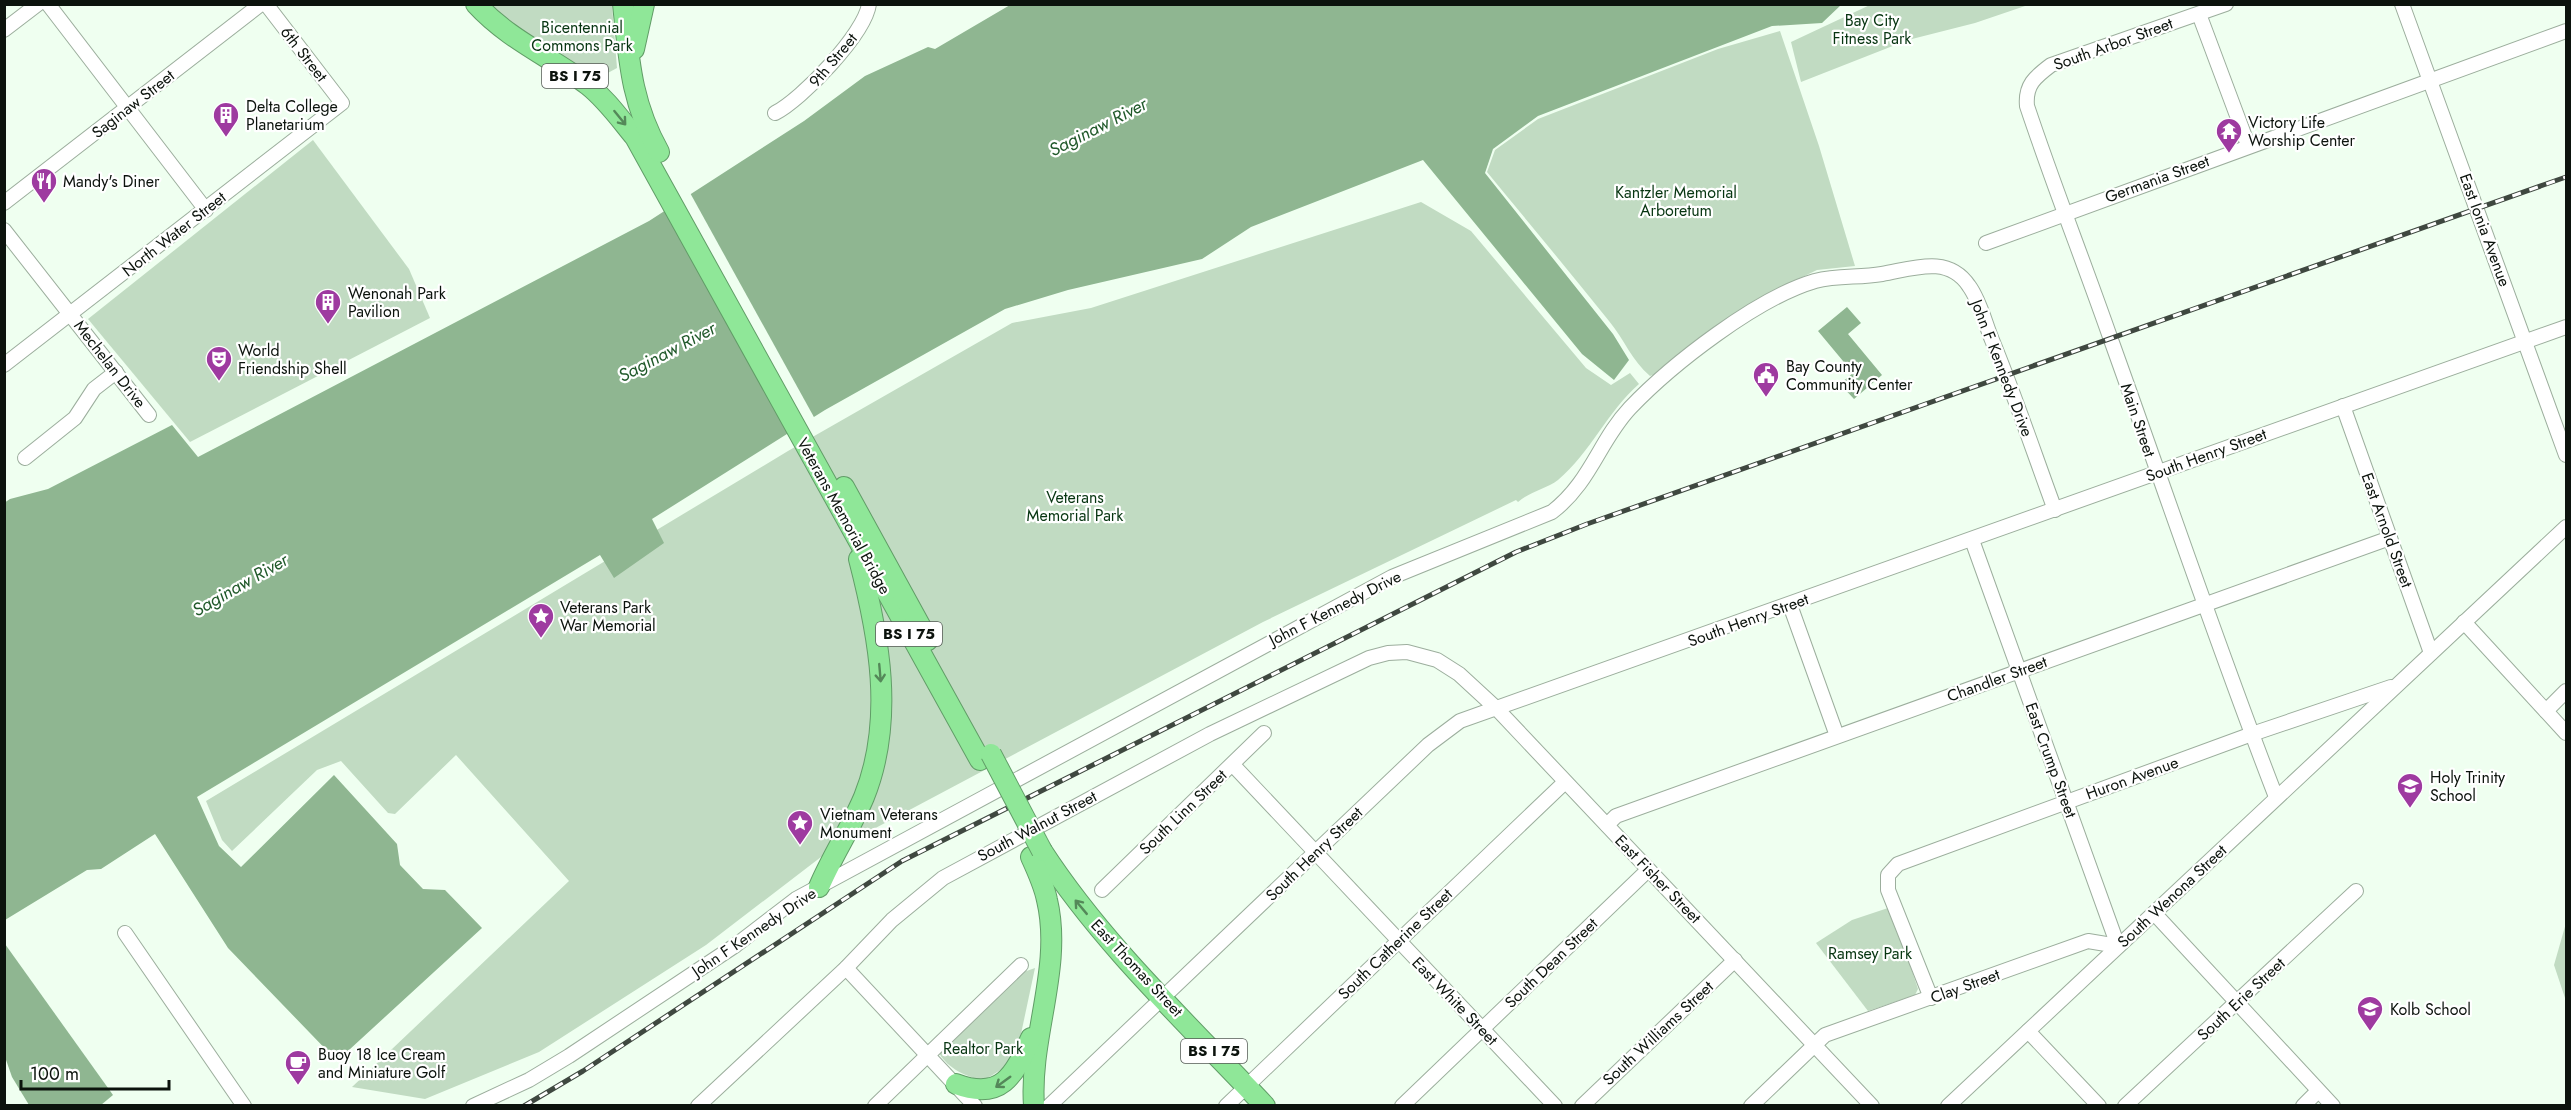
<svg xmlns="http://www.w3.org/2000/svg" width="2571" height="1110" viewBox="0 0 2571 1110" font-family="Jost,sans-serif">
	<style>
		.green { fill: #c1dbc2 }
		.water { fill: #8fb691 }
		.pier { fill: #effff0 }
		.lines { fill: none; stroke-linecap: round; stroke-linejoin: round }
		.minor-casing { stroke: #9cae9d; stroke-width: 16 }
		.highway-casing { stroke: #619d67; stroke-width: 22 }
		.minor { stroke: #fff; stroke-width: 14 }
		.highway { stroke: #8fe798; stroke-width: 20 }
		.rail-casing { stroke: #3f4840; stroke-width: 5 }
		.rail { stroke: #fff; stroke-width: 3; stroke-dasharray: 9; stroke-linecap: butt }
		.highway-bridge-casing { stroke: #619d67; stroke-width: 22; stroke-linecap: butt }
		.highway-bridge { stroke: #8fe798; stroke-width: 20 }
		.oneway { stroke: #548859 }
		.labels { text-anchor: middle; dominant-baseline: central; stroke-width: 4.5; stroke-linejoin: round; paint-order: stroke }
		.shield { fill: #fff; stroke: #555a56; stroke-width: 1.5 }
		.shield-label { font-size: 15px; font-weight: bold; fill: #0c130d }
		.park-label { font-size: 16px; fill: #073511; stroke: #fff }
		.street-label { font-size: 16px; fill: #0c130d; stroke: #fff }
		.poi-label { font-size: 16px; fill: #0c130d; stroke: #fff; text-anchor: start }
		.water-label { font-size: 18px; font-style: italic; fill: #20592a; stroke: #fff }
	</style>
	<rect width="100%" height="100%" fill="#effff0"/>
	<g class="green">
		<path d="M485,4L612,5L617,68L593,81Z"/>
		<path d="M1872,4H2028V5L1975,23L1908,40L1801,82L1791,42Z"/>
		<path d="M1780,31L1819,146L1855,266L1817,270L1771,292L1732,315L1660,372L1650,376C1632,361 1624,339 1609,321C1569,271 1528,222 1487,172L1495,150L1538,119L1718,49Z"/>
		<path d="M313,140L409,269L430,318L190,442L88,319Z"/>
		<path d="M1421,202L1471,231L1586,368L1611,385L1630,373L1639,384C1608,411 1590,453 1558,480C1546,489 1529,492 1518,502L1516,500L1263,622L821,857L706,945L539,1052L425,1099L352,1087L569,881L456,755L395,814L388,813L341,761L317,770L232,851L222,840L206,801L788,451L1012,323L1091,308Z"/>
		<path d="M1891,907L1918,989L1915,995L1868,1011L1816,943L1852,920Z"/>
		<path d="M2566,923V1001L2554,965Z"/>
		<path d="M1035,968L1018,1048L1002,1069L983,1081C966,1076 948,1069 939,1053L1021,973Z"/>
	</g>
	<g class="water">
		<path d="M1010,5H1841L1822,23L1772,26L1538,116L1493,149L1485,173L1613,334L1629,360L1614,380L1582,354L1423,160L1251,227L1202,259L1068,290L1005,309L825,410L652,519L664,543L614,578L600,555L197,797L219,846L241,867L334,775L397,844L400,865L423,889L445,890L482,928L337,1061L228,948L155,834L101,869L87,870L5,920L4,503L10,499L48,489L172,425L198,457L649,221L804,121L865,76L928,47L935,49Z"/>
		<path d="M1847,307L1861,323L1848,334L1882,375L1854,399L1840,384L1853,373L1818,331Z"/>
		<path d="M5,944L113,1095L101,1105H29L12,1077L5,1057Z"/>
	</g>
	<path class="pier" d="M689,191L815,419L789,435L664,208Z"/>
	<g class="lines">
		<g class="minor-casing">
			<g id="minor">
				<path d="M48,4L206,210"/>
				<path d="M2226,4L2051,65C2035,77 2025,85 2027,106C2053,184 2083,260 2110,337C2165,490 2217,645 2276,797"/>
				<path d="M2402,4L2566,455"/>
				<path d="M2199,14L2248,145"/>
				<path d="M4,30L38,4"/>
				<path d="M775,113C801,100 865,34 869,4"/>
				<path d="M4,203L261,4"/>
				<path d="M4,230L149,415"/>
				<path d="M1986,243L2566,31"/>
				<path d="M4,365L342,103L266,4"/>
				<path d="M2343,406L2431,653"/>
				<path d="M25,458L75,418L94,389L116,372"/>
				<path d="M1972,540L2118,946"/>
				<path d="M1790,605L1837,736"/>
				<path d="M2464,622L2566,733"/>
				<path d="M2546,711L2566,691"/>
				<path d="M1233,765L1555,1106"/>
				<path d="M1607,825L1616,816L2390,538"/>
				<path d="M1102,890L1264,733"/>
				<path d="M2154,913L2333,1106"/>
				<path d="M125,933L244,1106"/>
				<path d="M846,968L975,1106"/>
				<path d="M1931,998L1888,890V875L1898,864L2252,734L2391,687"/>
				<path d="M2028,1031L2099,1106"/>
				<path d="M473,1106L529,1080L569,1056L736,945L796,899L1392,577L1552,512C1591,482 1599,441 1630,408C1672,364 1757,298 1815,281C1838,275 1859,278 1882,274C1912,269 1948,254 1969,286C1980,301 1985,323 1992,340C2015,396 2034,453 2055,510"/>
				<path d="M698,1106L846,968L892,920L943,878L1210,734L1369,658L1388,653L1407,652L1437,660L1459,674L1497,709L1872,1106"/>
				<path d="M875,1106L1021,965"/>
				<path d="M1049,1106L1428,745L1460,721L2566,327"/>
				<path d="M1226,1106L1565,782"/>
				<path d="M1402,1106L1648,870"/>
				<path d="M1582,1106L1735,960"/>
				<path d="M1751,1106L1825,1035L2088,941L2118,946"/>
				<path d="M1948,1106L2566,527"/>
				<path d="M2125,1106L2356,891"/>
				<path d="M2303,1106L2318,1091"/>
			</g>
		</g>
		<g class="highway-casing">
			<g id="highway">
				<path d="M476,4C509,40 551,57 588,85C607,100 620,119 635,137L980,760"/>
				<path d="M623,4C629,60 631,102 659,152"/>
				<path d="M634,49L644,4"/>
				<path d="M844,487L928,640"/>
				<path d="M1042,851C1103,945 1188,1024 1265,1106"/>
				<path d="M1031,857C1037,870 1044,885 1047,900C1063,968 1029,1037 1034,1106"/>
				<path d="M819,887C832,856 851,828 864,797C895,720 879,636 859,559"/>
				<path d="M956,1084C1001,1101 1014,1076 1031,1038"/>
			</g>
		</g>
		<use href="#minor" class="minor"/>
		<use href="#highway" class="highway"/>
		<g class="rail-casing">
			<path id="rail" d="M524,1106L583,1071L902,861L1516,552L1587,524L2566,177"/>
		</g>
		<use href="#rail" class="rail"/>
		<g class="highway-bridge-casing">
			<path id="highway-bridge" d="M991,754L1042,851"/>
		</g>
		<use href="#highway-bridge" class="highway-bridge"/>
	</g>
	<defs><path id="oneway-shaft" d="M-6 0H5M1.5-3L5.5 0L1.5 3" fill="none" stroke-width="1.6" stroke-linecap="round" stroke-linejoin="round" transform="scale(1.5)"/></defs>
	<g class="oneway">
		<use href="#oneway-shaft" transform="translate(620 118) rotate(51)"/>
		<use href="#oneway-shaft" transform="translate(880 673) rotate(85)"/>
		<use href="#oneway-shaft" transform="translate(1081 907) rotate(-130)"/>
		<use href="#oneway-shaft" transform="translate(1003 1082) rotate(144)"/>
	</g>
	<defs>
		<g id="building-pin" transform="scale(1.35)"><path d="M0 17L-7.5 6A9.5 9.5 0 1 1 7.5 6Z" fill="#9e3aa0" stroke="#fff"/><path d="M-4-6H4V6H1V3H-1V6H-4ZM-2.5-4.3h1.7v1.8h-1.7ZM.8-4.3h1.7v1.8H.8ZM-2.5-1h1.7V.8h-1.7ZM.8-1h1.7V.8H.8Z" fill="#fff"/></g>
		<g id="temple-pin" transform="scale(1.35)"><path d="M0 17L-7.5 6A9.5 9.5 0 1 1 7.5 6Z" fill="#9e3aa0" stroke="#fff"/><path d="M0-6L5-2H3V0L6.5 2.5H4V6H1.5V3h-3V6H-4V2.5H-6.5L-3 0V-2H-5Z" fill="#fff"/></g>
		<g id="restaurant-pin" transform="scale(1.35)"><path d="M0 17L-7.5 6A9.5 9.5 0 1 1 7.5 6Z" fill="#9e3aa0" stroke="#fff"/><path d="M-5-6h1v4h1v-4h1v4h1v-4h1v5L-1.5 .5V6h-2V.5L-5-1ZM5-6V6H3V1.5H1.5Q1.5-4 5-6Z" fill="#fff"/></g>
		<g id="theatre-pin" transform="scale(1.35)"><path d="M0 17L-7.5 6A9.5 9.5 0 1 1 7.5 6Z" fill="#9e3aa0" stroke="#fff"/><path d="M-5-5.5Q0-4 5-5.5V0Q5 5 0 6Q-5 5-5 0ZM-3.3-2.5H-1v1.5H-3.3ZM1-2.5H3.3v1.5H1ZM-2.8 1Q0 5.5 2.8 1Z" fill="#fff"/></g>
		<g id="civic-pin" transform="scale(1.35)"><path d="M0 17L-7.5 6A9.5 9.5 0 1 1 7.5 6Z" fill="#9e3aa0" stroke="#fff"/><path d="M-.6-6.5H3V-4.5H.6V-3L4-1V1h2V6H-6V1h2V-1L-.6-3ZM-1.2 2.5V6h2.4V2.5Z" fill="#fff"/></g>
		<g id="sight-pin" transform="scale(1.35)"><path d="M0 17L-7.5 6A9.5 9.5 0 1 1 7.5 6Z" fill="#9e3aa0" stroke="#fff"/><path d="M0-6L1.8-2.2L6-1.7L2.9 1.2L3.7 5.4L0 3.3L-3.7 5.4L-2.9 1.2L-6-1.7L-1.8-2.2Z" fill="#fff"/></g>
		<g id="school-pin" transform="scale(1.35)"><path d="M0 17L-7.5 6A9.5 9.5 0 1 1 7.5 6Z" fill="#9e3aa0" stroke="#fff"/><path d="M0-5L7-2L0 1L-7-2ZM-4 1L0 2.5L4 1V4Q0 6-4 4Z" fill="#fff"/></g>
		<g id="cafe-pin" transform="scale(1.35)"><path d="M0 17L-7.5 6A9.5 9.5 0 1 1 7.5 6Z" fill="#9e3aa0" stroke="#fff"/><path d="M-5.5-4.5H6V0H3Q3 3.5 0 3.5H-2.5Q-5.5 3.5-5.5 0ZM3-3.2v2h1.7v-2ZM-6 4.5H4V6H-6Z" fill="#fff"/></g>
	</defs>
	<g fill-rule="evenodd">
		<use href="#building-pin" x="226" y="115"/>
		<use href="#temple-pin" x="2229" y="131"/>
		<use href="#restaurant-pin" x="44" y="181"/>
		<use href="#building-pin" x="328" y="302"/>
		<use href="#theatre-pin" x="219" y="359"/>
		<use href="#civic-pin" x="1766" y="375"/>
		<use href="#sight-pin" x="541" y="616"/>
		<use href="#school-pin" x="2410" y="786"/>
		<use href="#sight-pin" x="800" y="823"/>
		<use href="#school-pin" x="2370" y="1009"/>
		<use href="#cafe-pin" x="298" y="1063"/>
	</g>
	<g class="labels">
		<g class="shield">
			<rect x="542" y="64" width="66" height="24" rx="4.5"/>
			<rect x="876" y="622" width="66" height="24" rx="4.5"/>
			<rect x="1181" y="1039" width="66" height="24" rx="4.5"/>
		</g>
		<g class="shield-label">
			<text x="575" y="76">BS I 75</text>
			<text x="909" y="634">BS I 75</text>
			<text x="1214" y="1051">BS I 75</text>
		</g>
		<g class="park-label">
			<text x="1872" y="20">Bay City<tspan x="1872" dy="18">Fitness Park</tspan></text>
			<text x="582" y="27">Bicentennial<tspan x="582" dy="18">Commons Park</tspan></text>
			<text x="1676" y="192">Kantzler Memorial<tspan x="1676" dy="18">Arboretum</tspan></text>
			<text x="1075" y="497">Veterans<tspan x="1075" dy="18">Memorial Park</tspan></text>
			<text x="1870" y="953">Ramsey Park</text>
			<text x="983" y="1048">Realtor Park</text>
		</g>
		<g class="street-label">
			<text transform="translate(2113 44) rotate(-20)">South Arbor Street</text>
			<text transform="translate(304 54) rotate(52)">6th Street</text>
			<text transform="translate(833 60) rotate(-50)">9th Street</text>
			<text transform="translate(133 104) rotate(-38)">Saginaw Street</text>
			<text transform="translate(2157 179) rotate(-20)">Germania Street</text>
			<text transform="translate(2485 230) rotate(70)">East Ionia Avenue</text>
			<text transform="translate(174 234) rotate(-38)">North Water Street</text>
			<text transform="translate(110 364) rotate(52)">Mechelan Drive</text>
			<text transform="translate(2002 368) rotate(69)">John F Kennedy Drive</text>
			<text transform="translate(2138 420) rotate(71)">Main Street</text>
			<text transform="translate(2206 455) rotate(-20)">South Henry Street</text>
			<text transform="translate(844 516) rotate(61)">Veterans Memorial Bridge</text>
			<text transform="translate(2387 530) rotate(70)">East Arnold Street</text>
			<text transform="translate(1335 608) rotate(-27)">John F Kennedy Drive</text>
			<text transform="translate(1748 620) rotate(-20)">South Henry Street</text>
			<text transform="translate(1997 679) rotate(-20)">Chandler Street</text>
			<text transform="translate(2051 760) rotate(70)">East Crump Street</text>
			<text transform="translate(2132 778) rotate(-20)">Huron Avenue</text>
			<text transform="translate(1183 812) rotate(-44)">South Linn Street</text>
			<text transform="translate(1037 826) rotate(-28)">South Walnut Street</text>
			<text transform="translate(1314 854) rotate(-44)">South Henry Street</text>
			<text transform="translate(1658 879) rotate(46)">East Fisher Street</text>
			<text transform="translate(2172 896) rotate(-43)">South Wenona Street</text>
			<text transform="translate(754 932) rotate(-34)">John F Kennedy Drive</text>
			<text transform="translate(1395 944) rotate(-44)">South Catherine Street</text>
			<text transform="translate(1551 963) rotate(-44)">South Dean Street</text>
			<text transform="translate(1137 968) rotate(47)">East Thomas Street</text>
			<text transform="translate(1965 986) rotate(-20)">Clay Street</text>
			<text transform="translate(2241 999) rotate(-43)">South Erie Street</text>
			<text transform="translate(1455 1001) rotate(46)">East White Street</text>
			<text transform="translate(1658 1033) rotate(-43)">South Williams Street</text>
		</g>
		<g class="poi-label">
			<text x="246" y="106">Delta College<tspan x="246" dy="18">Planetarium</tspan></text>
			<text x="2248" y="122">Victory Life<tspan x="2248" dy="18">Worship Center</tspan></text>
			<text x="63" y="181">Mandy's Diner</text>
			<text x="348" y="293">Wenonah Park<tspan x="348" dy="18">Pavilion</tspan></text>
			<text x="238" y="350">World<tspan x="238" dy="18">Friendship Shell</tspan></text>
			<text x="1786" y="366">Bay County<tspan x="1786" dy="18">Community Center</tspan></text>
			<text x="560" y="607">Veterans Park<tspan x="560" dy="18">War Memorial</tspan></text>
			<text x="2430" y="777">Holy Trinity<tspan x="2430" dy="18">School</tspan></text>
			<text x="820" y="814">Vietnam Veterans<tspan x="820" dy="18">Monument</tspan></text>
			<text x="2390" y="1009">Kolb School</text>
			<text x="318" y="1054">Buoy 18 Ice Cream<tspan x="318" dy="18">and Miniature Golf</tspan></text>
		</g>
		<g class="water-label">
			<text transform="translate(1098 127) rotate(-27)">Saginaw River</text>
			<text transform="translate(667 352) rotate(-28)">Saginaw River</text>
			<text transform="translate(240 585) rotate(-30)">Saginaw River</text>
		</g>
	</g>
	<rect width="2571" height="1110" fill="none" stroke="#0c130d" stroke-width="12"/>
	<path d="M21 1080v9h148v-9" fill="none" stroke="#0c130d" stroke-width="3"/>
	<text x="30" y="1080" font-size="18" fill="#0c130d" stroke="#ffffff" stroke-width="4.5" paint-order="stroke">100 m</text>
</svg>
